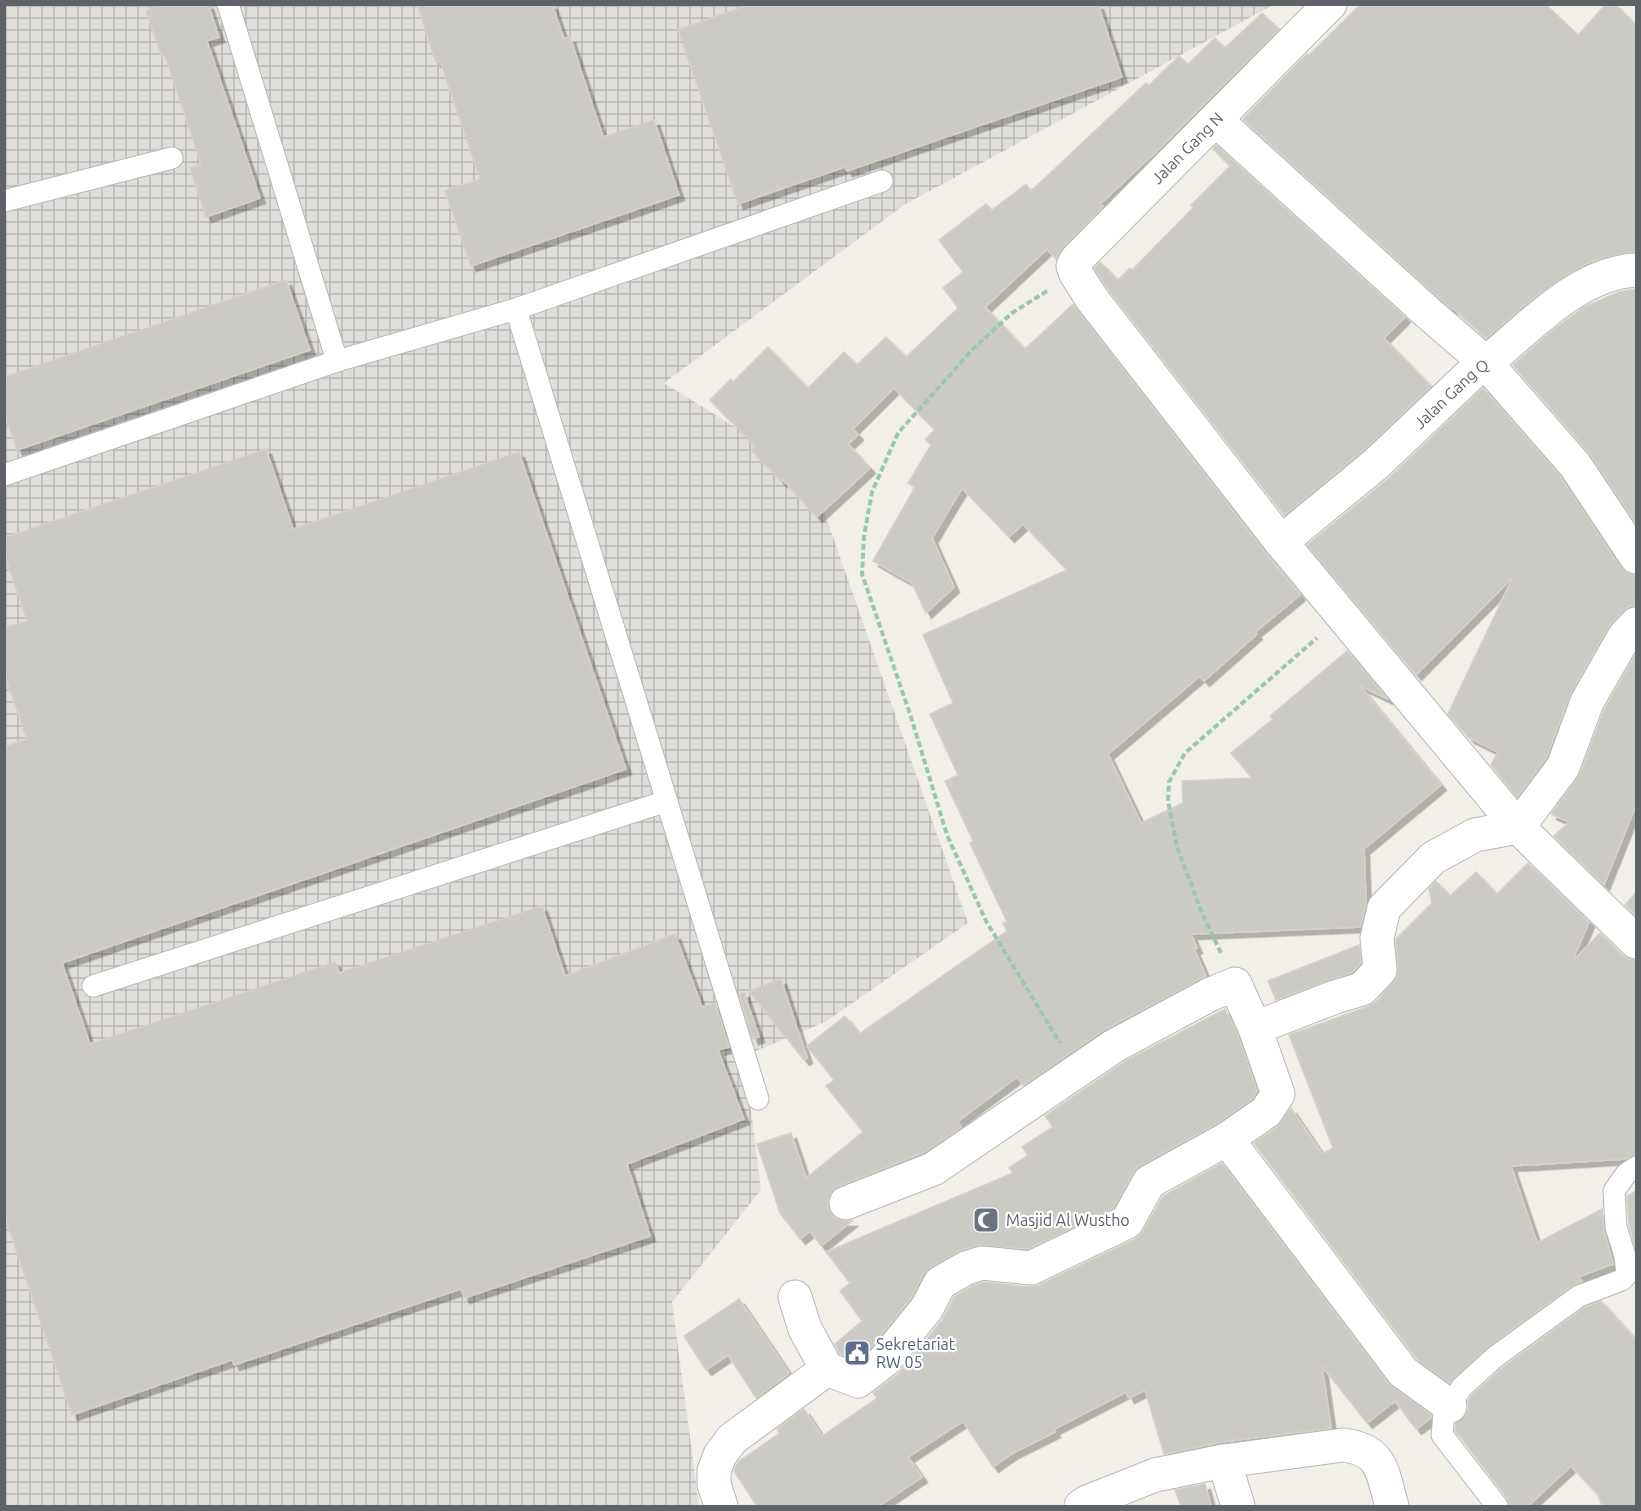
<svg xmlns="http://www.w3.org/2000/svg" width="1641" height="1511" viewBox="0 0 1641 1511" font-family="Ubuntu,sans-serif">
	<style>
		.industrial { fill: url(#industrial-grid) }
		.building { fill: #cccac5; stroke: #d6d1c6; stroke-width: 1.5; filter: url(#shadow) }
		.lines { fill: none; stroke-linecap: round; stroke-linejoin: round }
		.service-casing { stroke: #b5b8bc; stroke-width: 23 }
		.minor-casing { stroke: #b5b8bc; stroke-width: 35 }
		.path { stroke: #9cc7a9; stroke-width: 4; stroke-dasharray: 6 3; stroke-linecap: butt }
		.service { stroke: #fff; stroke-width: 21 }
		.minor { stroke: #fff; stroke-width: 33 }
		.labels { text-anchor: middle; dominant-baseline: central; stroke-width: 4.5; stroke-linejoin: round; paint-order: stroke }
		.street-label { font-size: 16px; fill: #5f6368; stroke: #fff }
		.worship-label { font-size: 16px; fill: #5b616d; stroke: #fff; text-anchor: start }
		.service-label { font-size: 16px; fill: #4e5e75; stroke: #fff; text-anchor: start }
	</style>
	<defs>
		<pattern id="industrial-grid" width="8" height="8" patternUnits="userSpaceOnUse" patternTransform="scale(1.5)"><rect width="8" height="8" fill="#e0deda"/><path d="M0 4h8M4 0v8" fill="none" stroke="#b9b8b5"/></pattern>
		<filter id="shadow"><feDropShadow dx="5.5" dy="5.5" stdDeviation="0" flood-color="#0004"/></filter>
	</defs>
	<rect width="100%" height="100%" fill="#f1efe8"/>
	<path class="industrial" d="M5,5H1273L904,205L664,383L811,474L968,923L825,1022L744,1056L761,1190L672,1302L699,1506H5Z"/>
	<g class="building">
		<path d="M164,4H208L219,37L207,41L260,198L206,217L190,168L201,164L165,56L162,57L146,11Z"/>
		<path d="M417,4H552L564,39L570,37L603,137L654,120L679,195L471,266L445,191L480,179L440,61L436,62Z"/>
		<path d="M751,4H1098L1122,77L847,171L845,167L738,204L678,30Z"/>
		<path d="M1361,4H1545L1578,35L1606,4H1615L1636,25V252L1608,256L1586,264L1566,275L1526,304L1486,338L1453,308L1452,309L1439,298L1243,119L1307,54L1308,56Z"/>
		<path d="M1262,13L1279,29L1160,148L1100,204L1103,206L1064,246L1056,259L1047,249L985,307L1025,349L1073,304L1266,554L1300,595L1255,632L1257,634L1204,681L1200,676L1108,754L1141,823L1183,803L1182,781L1252,778L1231,753L1273,719L1270,716L1347,651L1388,699L1360,686L1441,785L1364,849L1366,904L1360,927L1191,934L1197,948L1194,949L1206,976L1105,1029L1023,1085L1017,1077L957,1122L961,1127L924,1152L839,1186L832,1191L828,1200V1209L835,1218L843,1221H852L821,1246L810,1231L800,1239L780,1213L757,1144L791,1133L806,1178L863,1132L826,1086L834,1080L807,1046L845,1016L859,1034L1007,931L1003,923L1007,922L970,843L973,841L945,781L958,775L930,714L953,703L923,635L1067,570L1023,524L1009,537L962,488L932,538L954,587L926,613L912,583L873,561L915,487L908,483L931,445L925,439L935,430L894,388L853,429L858,435L848,444L870,468L817,517L783,480L782,482L751,450L755,446L710,400L731,379L733,382L768,347L808,388L844,352L857,365L886,337L906,357L958,308L943,288L963,272L939,240L986,204L992,210L1026,184L1031,191L1146,83L1149,85L1179,56L1188,64L1215,38L1225,48Z"/>
		<path d="M1216,145L1405,317L1384,338L1431,386L1364,450L1284,515L1107,288L1094,268L1100,262L1118,280L1130,268L1132,270L1193,208L1191,205L1230,166L1213,149Z"/>
		<path d="M286,280L310,350L17,450L4,413V377Z"/>
		<path d="M1636,289V524L1589,453L1513,365L1549,333L1584,307L1619,292Z"/>
		<path d="M1483,388L1560,476L1620,567L1627,573L1636,576V606H1630L1623,611L1608,628L1571,693L1546,758L1517,797L1491,765L1498,752L1469,738L1448,714L1513,577L1416,675L1307,545L1389,478Z"/>
		<path d="M266,449L293,529L519,452L626,769L62,963L90,1044L335,962L339,973L542,906L565,976L675,934L702,1007L715,1003L729,1047L718,1050L744,1119L627,1164L650,1236L464,1298L461,1289L234,1365L232,1360L72,1415L4,1214V747L27,739L4,673V628L27,621L4,553V538Z"/>
		<path d="M1636,653V805L1604,885L1554,836L1569,822L1551,814L1580,774L1604,710Z"/>
		<path d="M1528,863L1589,922L1572,962L1600,933L1623,956L1631,960H1636V1155L1625,1159L1511,1166L1537,1243L1602,1209L1604,1231L1613,1264L1578,1277L1582,1281L1572,1286L1488,1347L1450,1383L1416,1358L1254,1143L1277,1127L1291,1108L1322,1154L1333,1148L1289,1035L1367,1007L1376,1002L1398,976L1396,939L1432,903L1429,889L1436,881L1450,896L1476,872L1497,894Z"/>
		<path d="M1636,893V916L1625,905Z"/>
		<path d="M1359,945L1361,963L1352,972L1276,1000L1268,981Z"/>
		<path d="M781,979L807,1058L804,1060L749,991Z"/>
		<path d="M744,992L759,1037L753,1039L739,994Z"/>
		<path d="M1225,1009L1238,1035L1257,1091L1252,1099L1217,1123L1139,1166L1133,1173L1113,1208L1028,1249L977,1245L957,1252L931,1267L923,1274L911,1298L871,1347L855,1360L840,1354L835,1344L862,1321L840,1291L850,1283L826,1252L1013,1173L1009,1168L1028,1155L1022,1147L1053,1127L1045,1116L1124,1062Z"/>
		<path d="M1222,1163L1388,1383L1431,1415V1418L1416,1429L1395,1401L1367,1423L1322,1366L1331,1428L1221,1442L1164,1454L1145,1390L1129,1398L1126,1392L1054,1429L1055,1432L1013,1453L993,1467L963,1421L908,1457L922,1477L879,1506H757L734,1471L738,1462L780,1433L777,1429L804,1409L822,1436L877,1398L873,1393L899,1373L942,1320L954,1297L974,1285L984,1282L1029,1287L1039,1285L1135,1239L1143,1231L1163,1196Z"/>
		<path d="M1636,1191V1250L1629,1225L1627,1196Z"/>
		<path d="M739,1299L789,1373L756,1398L728,1355L706,1370L684,1336Z"/>
		<path d="M1601,1301L1636,1340V1506H1602L1598,1495L1571,1466L1528,1506H1509L1507,1498L1464,1442L1463,1437H1460L1455,1431L1456,1423L1465,1416L1469,1408L1468,1402L1472,1395L1503,1367L1585,1307Z"/>
		<path d="M1205,1484L1211,1506H1181L1175,1490Z"/>
	</g>
	<g class="lines">
		<g class="service-casing">
			<g id="service">
				<path d="M228,4L337,361"/>
				<path d="M4,201L172,158"/>
				<path d="M516,309L758,1099"/>
				<path d="M4,475L337,361L516,309L882,181"/>
				<path d="M93,986L667,801"/>
				<path d="M1497,1506L1442,1435L1444,1415L1462,1387L1495,1357L1579,1296L1622,1280L1627,1274L1625,1256L1616,1227L1614,1191L1626,1174L1636,1167"/>
			</g>
		</g>
		<g class="minor-casing">
			<g id="minor">
				<path d="M1330,4L1077,259L1073,266L1076,274L1092,299L1281,542L1518,827L1636,942"/>
				<path d="M1216,120L1427,312L1486,363L1575,465L1636,557"/>
				<path id="s1" d="M1281,542L1376,464L1473,372L1486,363C1530,327 1578,273 1636,270"/>
				<path d="M1255,1028L1335,997L1362,989L1380,970L1377,938L1384,908L1433,858L1475,835L1518,827L1563,767L1587,702L1624,637L1636,624"/>
				<path d="M1227,1139L1403,1372L1450,1406"/>
				<path d="M795,1297L805,1329L827,1369L858,1381L884,1361L927,1308L940,1283L966,1268L982,1263L1031,1268L1127,1222L1149,1182L1227,1139L1266,1112L1278,1094L1255,1028L1235,984L1209,995L1114,1046L933,1169L846,1203"/>
				<path d="M1224,1461L1238,1506"/>
				<path d="M721,1506L714,1484V1471L720,1455L732,1439L827,1369"/>
				<path d="M1081,1506L1087,1502L1155,1475L1224,1461L1343,1445C1384,1450 1382,1473 1392,1506"/>
			</g>
		</g>
		<g class="path">
			<path d="M1047,291L1012,313L973,349L898,433L872,492L864,536L862,574L911,717L947,835L986,921L1060,1043"/>
			<path d="M1221,953L1202,913L1177,847L1168,801L1169,782L1185,753L1317,638"/>
		</g>
		<use href="#service" class="service"/>
		<use href="#minor" class="minor"/>
	</g>
	<defs>
		<g id="mosque-square" transform="scale(1.35)"><rect x="-9" y="-9" width="18" height="18" rx="4" fill="#6b7280" stroke="#fff"/><path d="M3.5-4.9A6 6 0 1 0 3.5 4.9A5 5 0 1 1 3.5-4.9Z" fill="#fff"/></g>
		<g id="civic-square" transform="scale(1.35)"><rect x="-9" y="-9" width="18" height="18" rx="4" fill="#5c6f8a" stroke="#fff"/><path d="M-.6-6.5H3V-4.5H.6V-3L4-1V1h2V6H-6V1h2V-1L-.6-3ZM-1.2 2.5V6h2.4V2.5Z" fill="#fff"/></g>
	</defs>
	<g fill-rule="evenodd">
		<use href="#mosque-square" x="986" y="1220"/>
		<use href="#civic-square" x="857" y="1353"/>
	</g>
	<g class="labels">
		<g class="street-label">
			<text transform="translate(1187 148) rotate(-45)">Jalan Gang N</text>
			<text stroke="none"><textPath href="#s1" startOffset="226">Jalan Gang Q</textPath></text>
		</g>
		<g class="worship-label">
			<text x="1006" y="1220">Masjid Al Wustho</text>
		</g>
		<g class="service-label">
			<text x="876" y="1344">Sekretariat<tspan x="876" dy="18">RW 05</tspan></text>
		</g>
	</g>
	<rect width="1641" height="1511" fill="none" stroke="#5f6368" stroke-width="12"/>
</svg>
